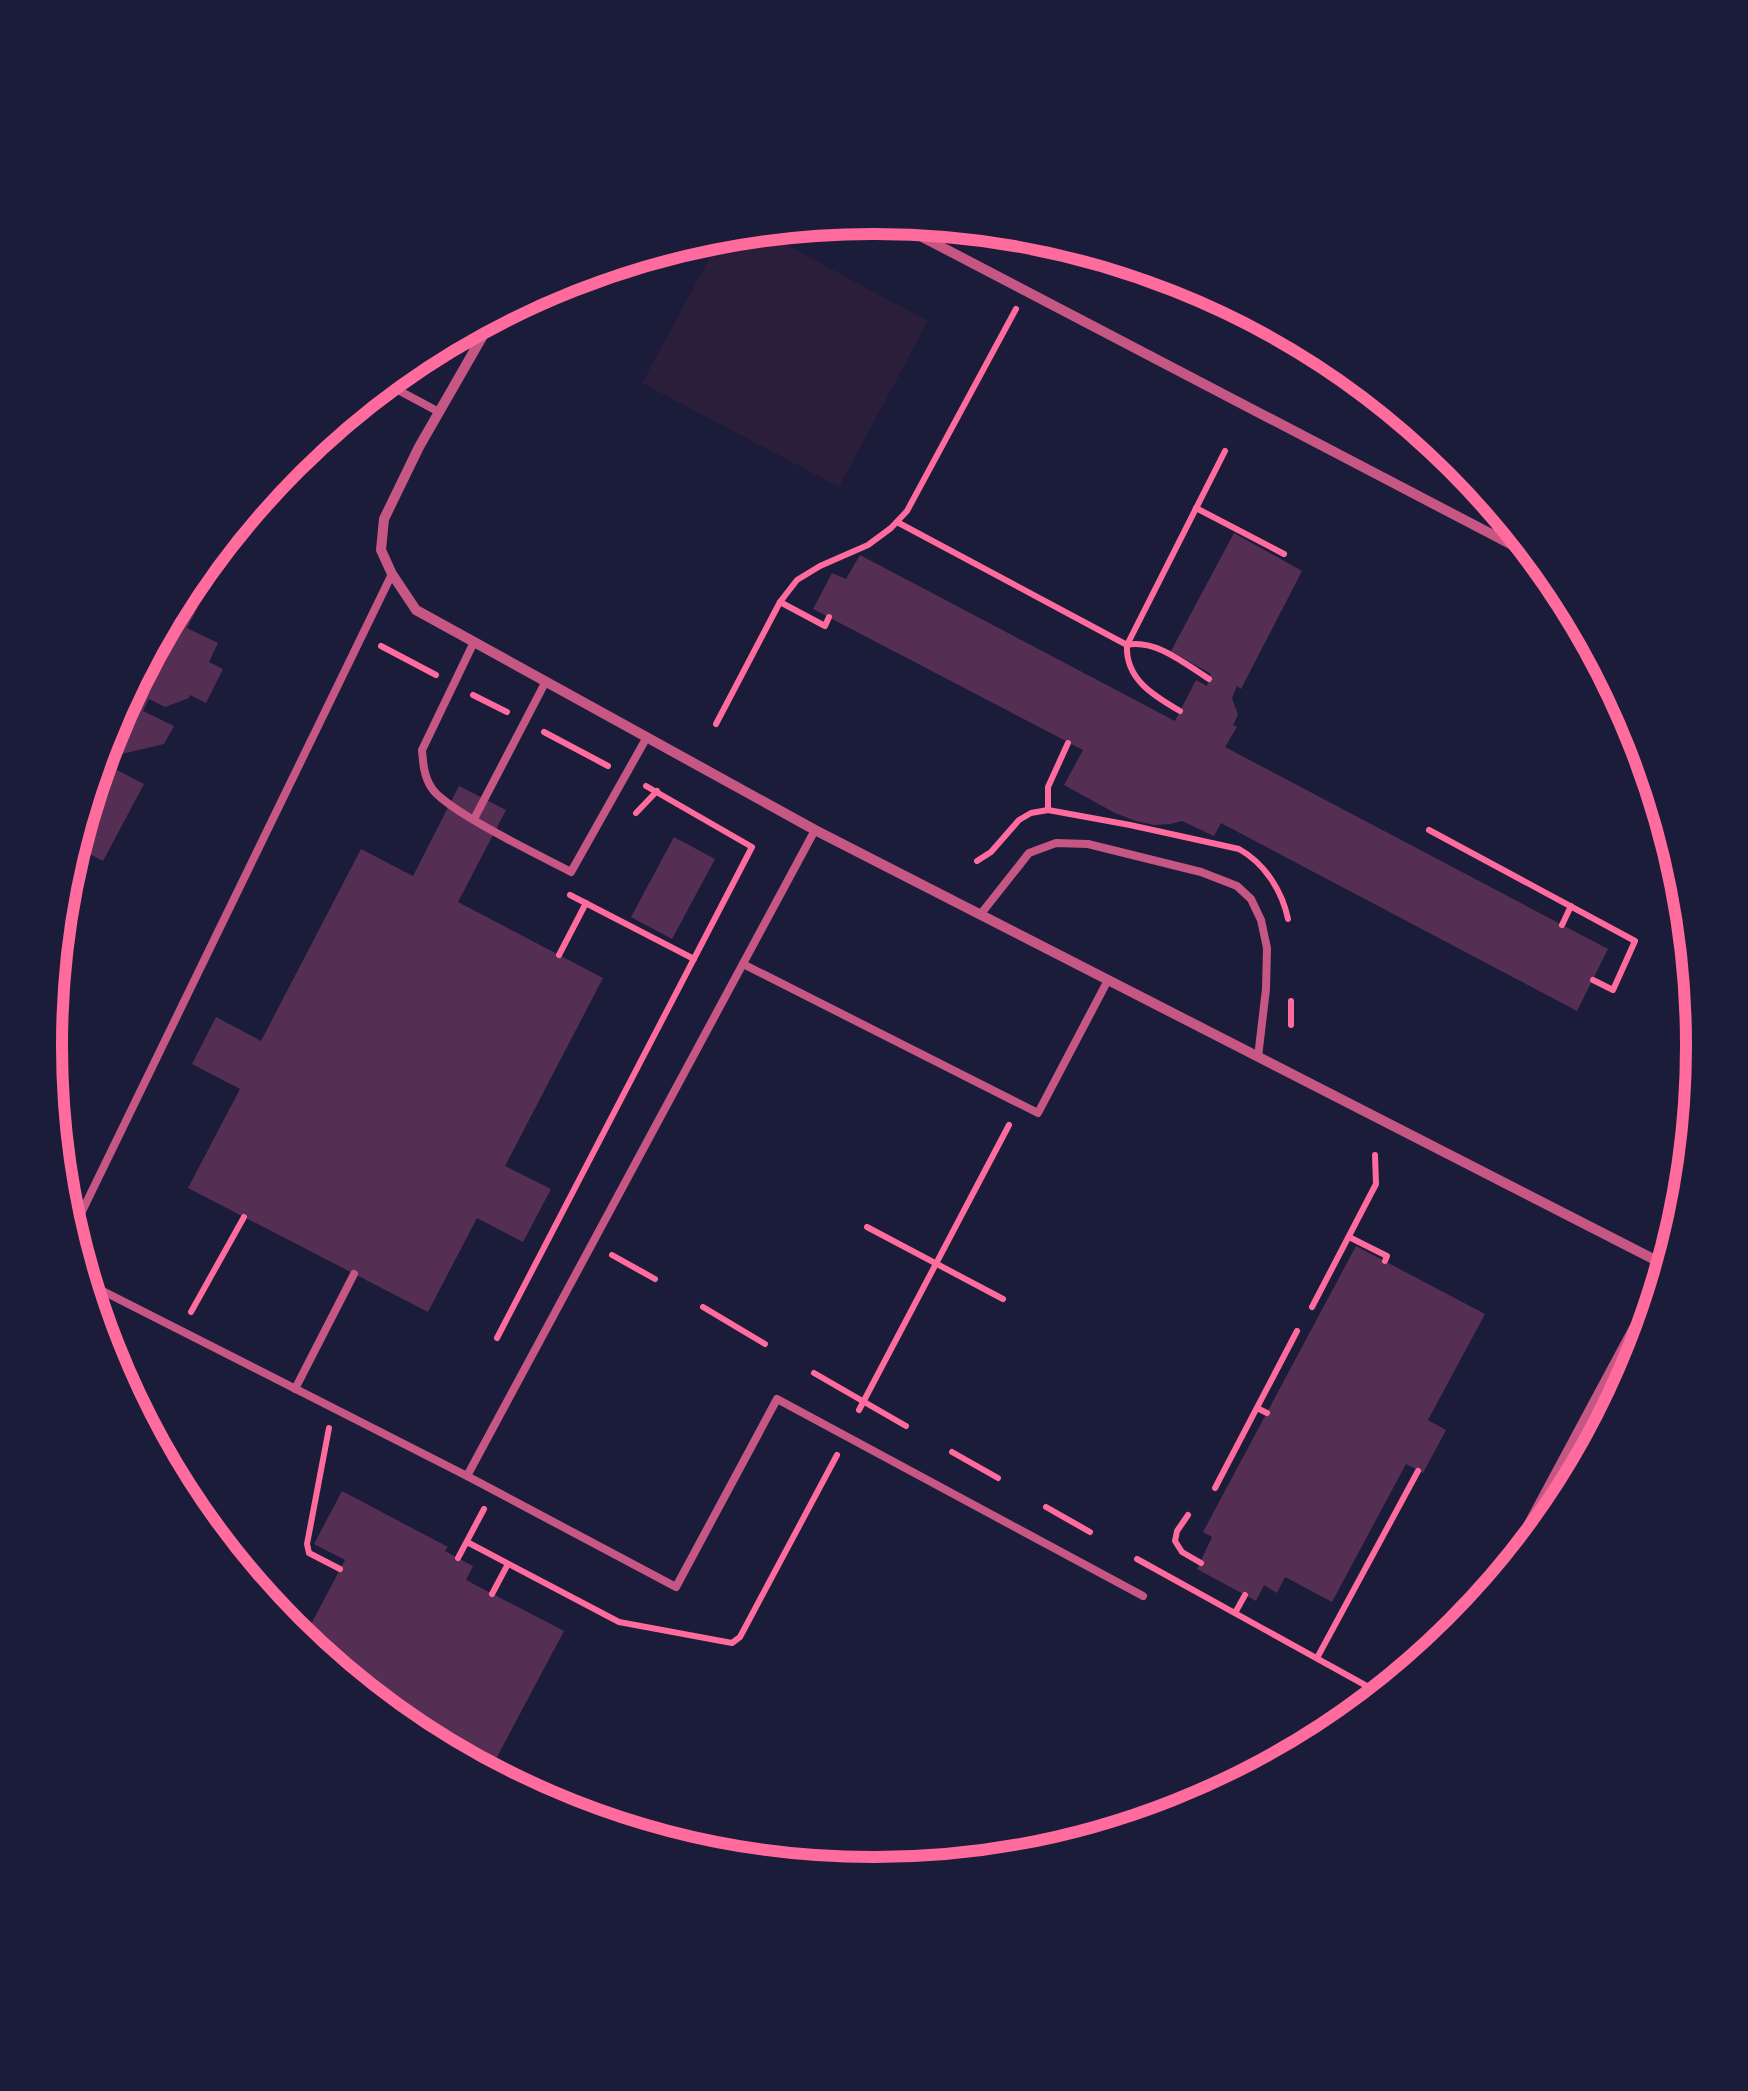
<svg xmlns="http://www.w3.org/2000/svg" width="1748" height="2091" viewBox="0 0 1748 2091" font-family="Jost,sans-serif">
	<style>
		.green { fill: #2a1e3b }
		.building { fill: #542f53 }
		.lines { fill: none; stroke-linecap: round; stroke-linejoin: round }
		.path { stroke: #ff6b9d; stroke-width: 6 }
		.service { stroke: #c65784; stroke-width: 8 }
		.minor { stroke: #c65784; stroke-width: 10 }
		.rim { fill: none; stroke: #ff6b9d; stroke-width: 12 }
	</style>
	<rect width="100%" height="100%" fill="#1b1b3a"/>
	<path class="green" d="M755,228L928,321L839,487L642,383L724,231Z"/>
	<g class="building">
		<path d="M1234,533L1302,571L1241,689L1237,686L1232,698L1238,715L1233,725L1237,727L1225,747L1608,949L1577,1011L1221,823L1214,836L1182,821L1170,824L1154,825L1136,821L1115,813L1064,785L1083,750L813,609L832,573L846,579L860,555L1175,721L1196,680L1207,686L1211,674L1171,651Z"/>
		<path d="M187,582L206,592L187,628L218,643L209,662L223,669L206,703L190,695L189,698L165,707L149,699L143,711L174,726L164,744L118,755L111,767L144,784L103,861L73,845L108,728Z"/>
		<path d="M459,786L506,810L458,902L603,978L505,1166L551,1189L523,1242L477,1218L428,1312L188,1188L240,1089L192,1064L216,1017L261,1041L361,849L413,876Z"/>
		<path d="M674,837L715,859L672,939L631,917Z"/>
		<path d="M1356,1246L1485,1314L1428,1420L1446,1430L1423,1473L1406,1464L1332,1602L1285,1577L1277,1593L1264,1585L1256,1601L1197,1569L1212,1537L1203,1532Z"/>
		<path d="M342,1491L448,1547L445,1551L473,1566L466,1580L564,1631L488,1774L413,1734L301,1643L345,1560L314,1544Z"/>
	</g>
	<g class="lines">
		<g class="path">
			<path d="M1196,508L1284,554"/>
			<path d="M897,522L1127,645L1225,451"/>
			<path d="M780,602L825,626L829,617"/>
			<path d="M381,646L436,675"/>
			<path d="M473,695L507,712"/>
			<path d="M1180,711C1154,696 1125,679 1127,645C1156,639 1185,664 1209,679"/>
			<path d="M716,724L780,602L797,580L820,566L868,545L891,528L907,511L1016,309"/>
			<path d="M544,732L608,766"/>
			<path d="M1048,810V787L1068,743"/>
			<path d="M636,813L657,791"/>
			<path d="M1429,830L1635,941L1613,990L1593,980"/>
			<path d="M977,861L991,852L1019,820L1031,813L1048,810L1130,825L1239,849C1264,863 1282,890 1288,919"/>
			<path d="M570,895L694,959"/>
			<path d="M1562,925L1571,906"/>
			<path d="M559,955L586,903"/>
			<path d="M1291,1001V1025"/>
			<path d="M867,1227L1003,1299"/>
			<path d="M1349,1237L1387,1256L1385,1261"/>
			<path d="M612,1255L655,1279"/>
			<path d="M703,1307L765,1344"/>
			<path d="M1312,1307L1376,1184L1375,1155"/>
			<path d="M191,1312L244,1217"/>
			<path d="M497,1338L752,847L646,786"/>
			<path d="M814,1373L906,1426"/>
			<path d="M1257,1408L1267,1413"/>
			<path d="M859,1410L1009,1125"/>
			<path d="M329,1428L307,1544L309,1553L340,1569"/>
			<path d="M952,1452L998,1478"/>
			<path d="M1215,1488L1297,1331"/>
			<path d="M1046,1507L1090,1532"/>
			<path d="M1188,1515L1177,1531L1175,1541L1182,1552L1201,1563"/>
			<path d="M467,1542L619,1622L732,1643L740,1637L837,1455"/>
			<path d="M458,1558L484,1509"/>
			<path d="M1137,1559L1383,1695"/>
			<path d="M492,1594L508,1564"/>
			<path d="M1235,1613L1245,1595"/>
			<path d="M1317,1658L1418,1471"/>
		</g>
		<g class="service">
			<path d="M383,382L439,412"/>
			<path d="M474,642L422,750C423,763 424,776 431,787C444,810 543,857 571,872L647,737"/>
			<path d="M474,819L546,681"/>
			<path d="M815,830L467,1476L676,1587L777,1399L1143,1596"/>
			<path d="M980,915L1029,853L1056,843L1088,844L1201,872L1237,886L1251,899L1261,920L1267,948L1266,989L1258,1057"/>
			<path d="M743,964L1038,1113L1108,980"/>
			<path d="M70,1236L392,574"/>
			<path d="M83,1281L467,1476"/>
			<path d="M295,1389L354,1274"/>
		</g>
		<g class="minor">
			<path d="M886,218L1543,561"/>
			<path d="M497,311L419,447L384,519L381,550L392,574L416,610L815,830L1667,1266"/>
			<path d="M1493,1591L1673,1255"/>
		</g>
	</g>
	<path d="M0 0H1748V2091H0ZM873 234H875A811 811 0 0 1 1686 1045V1046A811 811 0 0 1 875 1857H873A811 811 0 0 1 62 1046V1045A811 811 0 0 1 873 234Z" fill="#1b1b3a" fill-rule="evenodd"/>
	<path class="rim" d="M873 234H875A811 811 0 0 1 1686 1045V1046A811 811 0 0 1 875 1857H873A811 811 0 0 1 62 1046V1045A811 811 0 0 1 873 234Z"/>
</svg>
